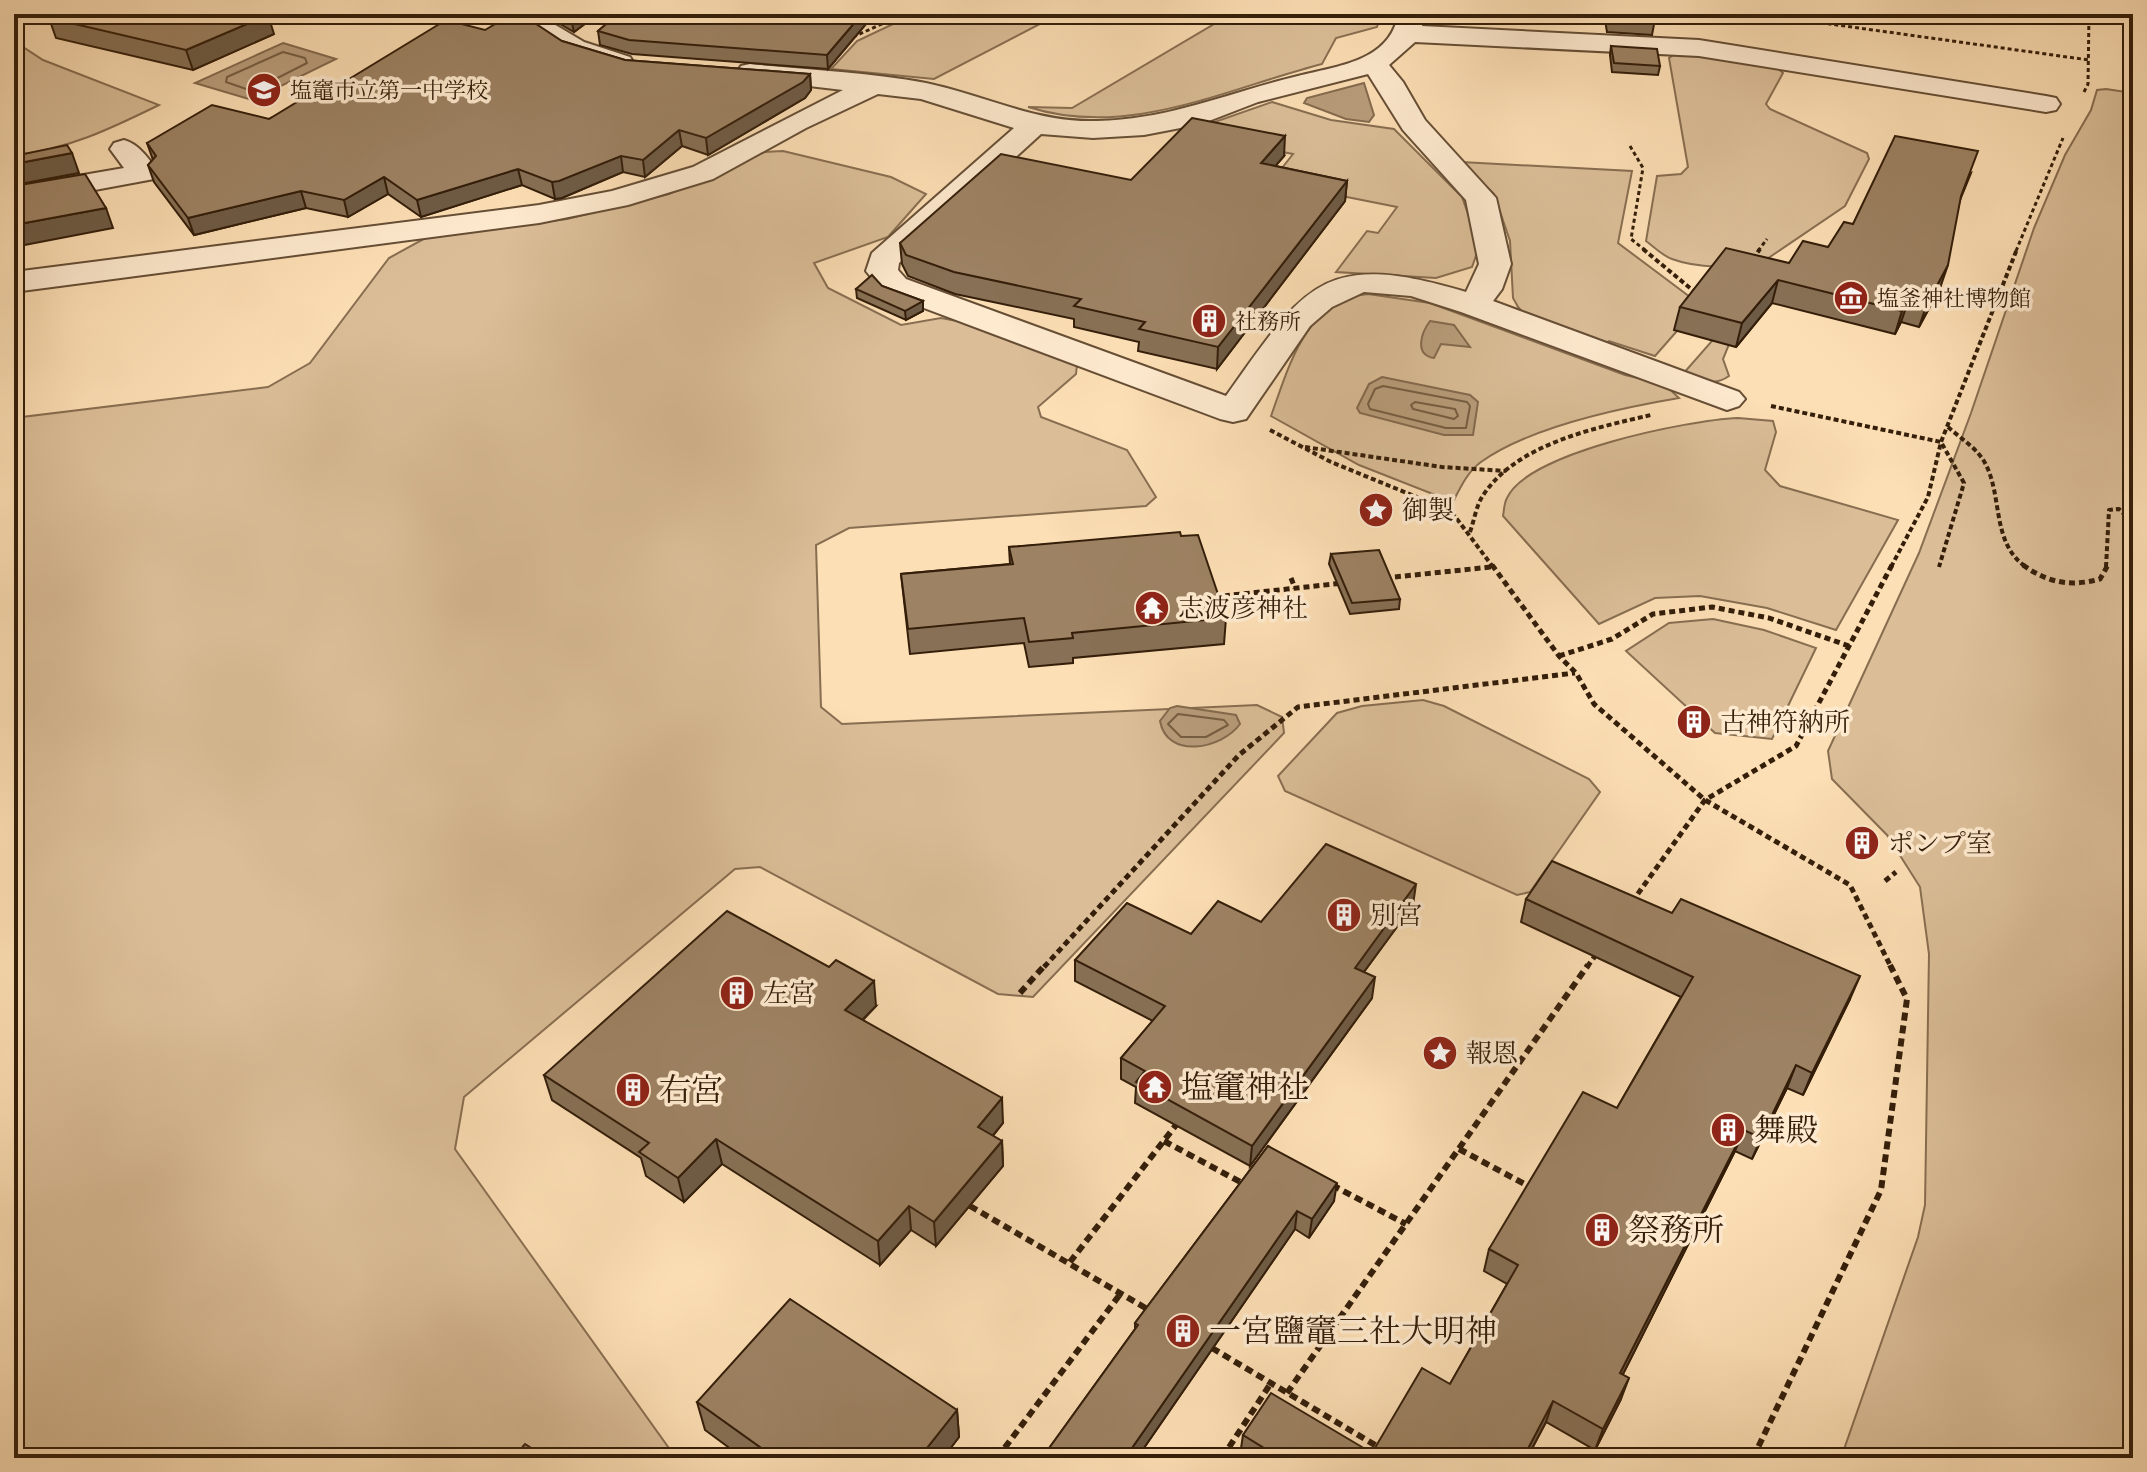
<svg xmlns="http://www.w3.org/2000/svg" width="2147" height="1472" viewBox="0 0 2147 1472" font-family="'EB Garamond','Noto Serif JP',serif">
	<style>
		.green { fill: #dbbe98; stroke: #886e51; stroke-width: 2 }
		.water { fill: #b99d7b; stroke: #846a4e; stroke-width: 2 }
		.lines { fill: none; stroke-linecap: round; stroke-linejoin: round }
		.shore { stroke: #765e42; stroke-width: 2 }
		.minor-casing { stroke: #664e35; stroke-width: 4 }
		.path-far3 { stroke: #341e0a; stroke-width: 3; stroke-dasharray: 4 3; stroke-linecap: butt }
		.path-far2 { stroke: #341e0a; stroke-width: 4; stroke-dasharray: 5 3; stroke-linecap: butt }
		.path-far1 { stroke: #341e0a; stroke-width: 5; stroke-dasharray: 6 4; stroke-linecap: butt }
		.path { stroke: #341e0a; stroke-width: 6; stroke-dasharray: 8 5; stroke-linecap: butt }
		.minor { fill: #feeacf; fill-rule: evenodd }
		.wall { fill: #877055; stroke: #341e0a; stroke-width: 2 }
		.shaded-wall { fill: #6e5b45; stroke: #341e0a; stroke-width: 2 }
		.building { fill: #9d8263; stroke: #341e0a; stroke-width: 2 }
		.labels { text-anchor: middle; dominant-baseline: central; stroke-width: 7; stroke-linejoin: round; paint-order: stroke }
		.far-poi-label { font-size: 22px; fill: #341e0a; stroke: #feeacf; text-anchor: start }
		.poi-label { font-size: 26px; fill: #341e0a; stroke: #feeacf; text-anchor: start }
		.near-poi-label { font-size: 32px; fill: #341e0a; stroke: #feeacf; text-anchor: start }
	</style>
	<rect width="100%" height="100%" fill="#fddfb5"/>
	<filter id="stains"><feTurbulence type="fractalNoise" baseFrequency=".0025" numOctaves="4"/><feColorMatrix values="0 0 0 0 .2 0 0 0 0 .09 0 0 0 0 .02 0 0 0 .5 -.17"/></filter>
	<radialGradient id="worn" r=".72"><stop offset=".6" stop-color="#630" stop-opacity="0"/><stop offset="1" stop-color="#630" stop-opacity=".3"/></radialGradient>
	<g class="green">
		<path d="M914,14H1059L934,79L831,69L857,41Z"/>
		<path d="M1221,14H1381L1377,27L1336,38L1322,64C1225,89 1129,139 1028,107L1072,108L1219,21Z"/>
		<path d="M14,41L43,60L159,105C112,128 67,150 14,155Z"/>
		<path d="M1678,52L1772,63L1783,73L1766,104L1770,109L1867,153L1869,159L1845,206L1761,263C1737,269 1696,268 1672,259C1663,256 1654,247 1646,241L1657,176L1681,174L1688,167L1669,58Z"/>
		<path d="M2106,89L2133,93V1458H1841L1918,1237L1925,1205L1929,954L1920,887L1887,835L1832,779L1828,751L1919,553L1971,413L2034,228L2065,155L2091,110L2097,90Z"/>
		<path d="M1272,102L1331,120L1394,129L1462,197L1477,239V253L1472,267L1436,278L1336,272L1367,231L1378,233L1397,207L1271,182L1293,154L1183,133Z"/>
		<path d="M783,151L891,177L926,194L888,237L814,263L828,288L901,325L941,318L957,321L1077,365L1076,374L1038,407L1041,417L1127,450L1156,497L1146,506L849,528L816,545L821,707L842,724L1257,705L1282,717L1284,733L1033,997L998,994L760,867L735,869L464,1097L455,1149L676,1458H14V418L268,387L310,363L389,258L429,236L567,219L669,194L764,152Z"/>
		<path d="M1461,162L1632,171L1618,243L1698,303V307L1655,356L1609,341L1602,347L1525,315L1518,307L1513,298L1510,241L1494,194Z"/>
		<path d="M1368,294L1430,303L1625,375L1664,384L1679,398C1620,408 1530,427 1481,462C1468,471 1460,488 1453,502L1359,465L1271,416C1289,366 1306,299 1368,294Z"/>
		<path d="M1718,334L1732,337L1723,359L1729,376C1714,387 1699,380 1682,375Z"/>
		<path d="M1738,418L1773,421L1776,432L1765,470L1780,486L1898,520L1836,630L1767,608L1700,596L1655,598L1599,624L1503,516C1504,511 1504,503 1507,498C1528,452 1689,420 1738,418Z"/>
		<path d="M1713,619L1764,630L1816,648L1772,739L1715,733L1626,651L1669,623Z"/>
		<path d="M1423,700L1444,706L1589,779L1600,792L1530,892L1517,895L1285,791L1278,776L1337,713L1362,706Z"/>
	</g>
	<g class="water">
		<path d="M283,43L336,59L252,100L195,83Z"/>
		<path d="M1364,83L1374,115L1369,122L1346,119L1304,103L1307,98Z"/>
		<path d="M1430,321L1454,325L1470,347L1441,344L1434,358C1414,355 1421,333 1430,321Z"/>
		<path d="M1382,377L1470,395L1478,402L1473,435H1444L1360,413L1357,408L1369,384Z"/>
		<path d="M1177,706L1236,715L1240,724C1222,749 1167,760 1160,721L1170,708Z"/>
	</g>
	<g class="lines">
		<g class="shore">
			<path d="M283,52L305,58L307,63L252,91L226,82L227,77Z"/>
			<path d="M1383,386L1467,402L1470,406L1466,428H1446L1370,409L1368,404L1375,389Z"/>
			<path d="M1415,402L1455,409L1458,416L1454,419L1413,409L1411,405Z"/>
			<path d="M1178,714L1224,720L1228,725L1206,737H1181L1168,724Z"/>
		</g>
		<g class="minor-casing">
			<g id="minor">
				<path d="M506,14H537L584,42L630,57L634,63L630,69L621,71L566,54Z"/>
				<path d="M1398,14H1424L1422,26L1699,40L2046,96L2056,98L2060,104L2056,110L2046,112L1699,56L1415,42L1389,65L1403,82L1425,120L1496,198L1511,264L1502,289L1493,301L1739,392L1745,399L1739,406L1727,410L1461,312L1411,296L1364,292L1332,307L1310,326L1246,419L1233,422L1220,419L884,293L866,271L872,253L1014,128L921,99L878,94L806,128L713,179L628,205L539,223L14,292V272L539,205L612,191L693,167L843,90L741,78L737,72L741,66L750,64C808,70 868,72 926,83C984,95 1036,123 1097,121C1172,119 1227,93 1298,76C1337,66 1391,61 1398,14ZM1368,74L1403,130L1466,200L1479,264L1466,292C1322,249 1305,285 1226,396L906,279L898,270L899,263L1041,134L1093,138L1144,135L1201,124L1258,102Z"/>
				<path d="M124,140C139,144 150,160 159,173L154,179L14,205V187L124,168L110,149L114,143Z"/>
			</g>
		</g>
		<g class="path-far3">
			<path d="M1758,14L2089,60"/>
			<path d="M853,37L904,14"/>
			<path d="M2084,92L2088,84L2089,14"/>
			<path d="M1630,146L1643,168L1631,239L1646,251"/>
			<path d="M1758,251L1767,239"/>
			<path d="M2016,251L2063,138"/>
		</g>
		<g class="path-far2">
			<path d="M1643,249L1696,293"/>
			<path d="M1753,259L1760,249"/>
			<path d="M1771,406L1941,442L1964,483L1939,567"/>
			<path d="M1948,427C1960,438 1977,448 1985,463C2003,496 1991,543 2026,567"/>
			<path d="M1270,430L1331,462L1451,511L1493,567"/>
			<path d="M1305,447L1442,467L1506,471"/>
			<path d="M1470,532C1474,521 1476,507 1482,497C1515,444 1595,428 1651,415"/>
			<path d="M1486,567H1491"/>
			<path d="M1891,567L1928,497L1941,442L2017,249"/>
			<path d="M2106,567L2109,510L2119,509L2133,523"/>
		</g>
		<g class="path-far1">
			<path d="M1492,565L1559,656L1576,673L1594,704L1705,800L1850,885L1891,967"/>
			<path d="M2023,565C2048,583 2071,587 2100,579L2108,565"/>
			<path d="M1291,578L1295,588"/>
			<path d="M1385,578L1491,567"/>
			<path d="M1214,597L1343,583"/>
			<path d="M1559,656L1612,639L1653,614L1712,607L1769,618L1849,646"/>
			<path d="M1885,881L1896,872"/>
			<path d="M1632,902L1705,800L1796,746L1892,565"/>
			<path d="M1044,967L1239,755L1298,707L1575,673"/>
			<path d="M1587,967L1595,956"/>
		</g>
		<g class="path">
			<path d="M1020,993L1045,965"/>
			<path d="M1164,1141L1244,1184"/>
			<path d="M1459,1149L1532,1188"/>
			<path d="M1332,1185L1406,1224"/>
			<path d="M970,1206L1149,1310"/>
			<path d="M1070,1262L1176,1125"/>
			<path d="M1212,1348L1380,1448"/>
			<path d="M1287,1393L1588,965"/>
			<path d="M997,1458L1121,1293"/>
			<path d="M1222,1458L1271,1383"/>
			<path d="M1753,1458L1881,1190L1907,999L1890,965"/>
		</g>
		<use href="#minor" class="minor"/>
	</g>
	<g class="wall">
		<path d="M543,14H598L574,32Z"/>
		<path d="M618,14H886L875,19L871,18L828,69L632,54L600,45L598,31Z"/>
		<path d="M1604,14H1654L1655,19L1652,35L1607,32Z"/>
		<path d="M49,18L274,34L193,70L56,38Z"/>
		<path d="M485,30L562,41L625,60L810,74L811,90L805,98L708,155L682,146L645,177L623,172L562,198L555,199L522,185L421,217L388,194L348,217L306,208L194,235L154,182L148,165L153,160L147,143L269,119L331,90Z"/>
		<path d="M1611,46L1660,66L1658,75L1612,72L1610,55Z"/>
		<path d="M1284,156L1275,166L1347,181L1345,201L1217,369L1138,351L1139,342L1074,327V319L955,294L908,276L902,264L900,243L1131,180Z"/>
		<path d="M1971,173L1960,200L1940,288L1919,327L1901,322L1895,334L1772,303L1736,347L1674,330L1680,307L1828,247L1853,224Z"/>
		<path d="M882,286L923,301V311L906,320L857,298L856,289Z"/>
		<path d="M1181,536L1226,618L1224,644L1073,658V663L1029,667L1024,643L910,654L901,574L1010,564L1009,547Z"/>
		<path d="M1331,554L1400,599L1399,609L1350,614L1329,564Z"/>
		<path d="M1526,899L1850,999L1803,1095L1787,1088L1752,1159L1735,1151L1623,1374L1621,1399L1595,1450L1546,1422L1527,1458H1244L1240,1455L1243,1435L1372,1453L1450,1384L1507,1284L1484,1271L1489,1249L1617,1108L1681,997L1521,922Z"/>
		<path d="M1413,905L1364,972L1372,998L1250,1166L1135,1103L1136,1087L1121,1079V1058L1153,1021L1075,981V960L1191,934L1261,922Z"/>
		<path d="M876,1006L863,1020L1003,1123L993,1136L1002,1141L1003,1166L936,1246L911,1230L880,1265L722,1164L684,1202L646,1176L641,1158L552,1100L544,1075Z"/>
		<path d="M1268,1146L1334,1201L1309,1238L1295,1229L1137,1458H1042L1135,1329V1323Z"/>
		<path d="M697,1402L957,1410L959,1437L943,1458H743L705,1430Z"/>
	</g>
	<g class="shaded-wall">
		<path d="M578,14H598L574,32L571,19Z"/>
		<path d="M862,14H871V18L828,69L827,55Z"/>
		<path d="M874,14H886L875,19Z"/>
		<path d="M268,15L274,34L193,70L186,50Z"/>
		<path d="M810,74L811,90L805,98L708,155L706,138Z"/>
		<path d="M679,130L682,146L645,177L643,160Z"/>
		<path d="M1285,136L1284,156L1260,184L1261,163Z"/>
		<path d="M72,153L79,173L14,185V164Z"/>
		<path d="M621,156L623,172L562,198L555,199L552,182Z"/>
		<path d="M518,169L522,185L421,217L417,200Z"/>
		<path d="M384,177L388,194L348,217L344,200Z"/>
		<path d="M1347,181L1345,201L1217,369L1218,347Z"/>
		<path d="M301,191L306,208L194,235L188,218Z"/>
		<path d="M106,208L113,228L14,247V225Z"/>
		<path d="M1948,265L1940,288L1919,327L1927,304Z"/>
		<path d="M1778,280L1772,303L1736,347L1742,323Z"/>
		<path d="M1909,299L1901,322L1895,334L1902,311Z"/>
		<path d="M923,301V311L906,320L905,311Z"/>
		<path d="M1416,884L1413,905L1352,988L1355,968Z"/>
		<path d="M1860,976L1850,999L1803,1095L1812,1073Z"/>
		<path d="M1375,977L1372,998L1250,1166L1252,1146Z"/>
		<path d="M874,981L876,1006L848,1034L845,1010Z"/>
		<path d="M1796,1065L1787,1088L1752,1159L1761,1138Z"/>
		<path d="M1002,1098L1003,1123L979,1152L978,1127Z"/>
		<path d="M1744,1130L1735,1151L1613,1394L1620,1373Z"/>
		<path d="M716,1139L722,1164L684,1202L678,1178Z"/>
		<path d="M1002,1141L1003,1166L936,1246L934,1222Z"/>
		<path d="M1337,1183L1334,1201L1309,1238L1312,1219Z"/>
		<path d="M909,1206L911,1230L880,1265L878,1241Z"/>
		<path d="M1297,1211L1295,1229L1137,1458H1125Z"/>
		<path d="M1629,1378L1621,1399L1595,1450L1603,1429Z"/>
		<path d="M1553,1401L1546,1422L1527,1458H1523Z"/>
		<path d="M957,1410L959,1437L943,1458H919Z"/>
	</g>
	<g class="building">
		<path d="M59,14H265L268,15L186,50L49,18Z"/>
		<path d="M512,14H521L562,41L625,60L810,74L803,82L706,138L679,130L643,160L621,156L559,181L552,182L518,169L417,200L384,177L344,200L301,191L188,218L148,165L156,156L147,143L212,105L269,119L320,88L331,90L446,20L485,30Z"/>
		<path d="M563,14H578L571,19Z"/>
		<path d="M618,14H862L827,55L629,40L598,31Z"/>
		<path d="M1609,14H1654L1655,19L1610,17Z"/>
		<path d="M1611,46L1657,49L1660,66L1614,63Z"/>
		<path d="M1192,118L1285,136L1261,163L1347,181L1218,347L1139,329L1145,322L1074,306L1081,299L954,272L906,255L900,243L1001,154L1131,180Z"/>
		<path d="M1895,136L1978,151L1961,196L1948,265L1927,304L1909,299L1902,311L1778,280L1742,323L1680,307L1726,248L1789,263L1803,241L1828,247L1844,222L1853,224Z"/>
		<path d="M67,145L72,153L14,164V156Z"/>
		<path d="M85,174L106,208L14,225V186Z"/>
		<path d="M872,275L882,286L923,301L905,311L856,289Z"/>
		<path d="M1180,532L1181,536L1198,535L1226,618L1072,633L1073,638L1029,642L1024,618L908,629L901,574L1013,564L1009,547Z"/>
		<path d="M1379,550L1400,599L1352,603L1331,554Z"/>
		<path d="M1326,844L1416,884L1355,968L1375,977L1252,1146L1136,1082L1145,1071L1121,1058L1165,1006L1075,960L1127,903L1191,934L1218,901L1261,922Z"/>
		<path d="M1552,861L1672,913L1681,899L1860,976L1812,1073L1796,1065L1761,1138L1744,1130L1620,1373L1629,1378L1603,1429L1553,1401L1523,1458H1280L1243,1435L1271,1393L1372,1453L1422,1368L1450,1384L1518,1265L1489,1249L1583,1092L1617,1108L1693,977L1526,899Z"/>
		<path d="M727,911L829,967L836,960L874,981L845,1010L1002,1098L978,1127L1002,1141L934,1222L909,1206L878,1241L716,1139L678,1178L639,1152L649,1143L544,1075Z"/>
		<path d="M1268,1146L1337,1183L1312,1219L1297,1211L1125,1458H1042L1138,1325L1135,1323Z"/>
		<path d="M790,1299L957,1410L919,1458H775L697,1402Z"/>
		<path d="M525,1444L547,1458H513Z"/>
	</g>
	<defs>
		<g id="school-disc" transform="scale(1.8)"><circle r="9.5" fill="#8f2418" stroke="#feeacf"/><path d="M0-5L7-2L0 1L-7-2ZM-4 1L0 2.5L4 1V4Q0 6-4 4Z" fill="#fff"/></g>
		<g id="museum-disc" transform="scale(1.8)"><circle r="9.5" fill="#8f2418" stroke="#feeacf"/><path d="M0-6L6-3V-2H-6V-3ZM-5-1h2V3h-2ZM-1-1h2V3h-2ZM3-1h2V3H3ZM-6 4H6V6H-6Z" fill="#fff"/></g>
		<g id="building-disc" transform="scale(1.8)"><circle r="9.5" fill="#8f2418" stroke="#feeacf"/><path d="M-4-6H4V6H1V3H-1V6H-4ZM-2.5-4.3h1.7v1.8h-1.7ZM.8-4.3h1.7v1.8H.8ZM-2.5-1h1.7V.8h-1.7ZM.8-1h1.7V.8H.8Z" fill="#fff"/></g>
		<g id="sight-disc" transform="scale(1.8)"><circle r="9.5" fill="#8f2418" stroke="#feeacf"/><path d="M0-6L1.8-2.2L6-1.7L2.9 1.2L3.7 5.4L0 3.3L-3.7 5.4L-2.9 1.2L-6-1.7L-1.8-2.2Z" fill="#fff"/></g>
		<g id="temple-disc" transform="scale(1.8)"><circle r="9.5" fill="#8f2418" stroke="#feeacf"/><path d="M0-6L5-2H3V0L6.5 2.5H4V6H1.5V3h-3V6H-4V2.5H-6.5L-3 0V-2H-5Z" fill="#fff"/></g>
	</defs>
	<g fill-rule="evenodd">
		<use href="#school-disc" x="264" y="90"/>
		<use href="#museum-disc" x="1851" y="298"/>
		<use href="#building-disc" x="1209" y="321"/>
		<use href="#sight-disc" x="1376" y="510"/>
		<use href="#temple-disc" x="1152" y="608"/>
		<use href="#building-disc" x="1694" y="722"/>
		<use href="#building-disc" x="1862" y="843"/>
		<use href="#building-disc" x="1344" y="915"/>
		<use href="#building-disc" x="737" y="993"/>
		<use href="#sight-disc" x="1440" y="1053"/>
		<use href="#temple-disc" x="1155" y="1087"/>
		<use href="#building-disc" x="633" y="1090"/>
		<use href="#building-disc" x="1728" y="1130"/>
		<use href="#building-disc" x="1602" y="1230"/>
		<use href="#building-disc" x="1183" y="1331"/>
	</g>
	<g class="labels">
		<g class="far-poi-label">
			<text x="290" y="90">塩竈市立第一中学校</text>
			<text x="1877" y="298">塩釜神社博物館</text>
			<text x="1235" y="321">社務所</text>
		</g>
		<g class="poi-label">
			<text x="1402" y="510">御製</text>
			<text x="1178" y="608">志波彦神社</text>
			<text x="1720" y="722">古神符納所</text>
			<text x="1888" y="843">ポンプ室</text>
			<text x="1370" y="915">別宮</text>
			<text x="763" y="993">左宮</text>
			<text x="1466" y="1053">報恩</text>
		</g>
		<g class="near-poi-label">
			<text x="1181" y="1087">塩竃神社</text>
			<text x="659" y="1090">右宮</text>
			<text x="1754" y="1130">舞殿</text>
			<text x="1628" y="1230">祭務所</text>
			<text x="1209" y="1331">一宮鹽竈三社大明神</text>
		</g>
	</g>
	<rect width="2147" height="1472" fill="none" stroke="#fddfb5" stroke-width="48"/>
	<rect x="16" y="16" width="2115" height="1440" fill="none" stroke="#341e0a" stroke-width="4"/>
	<rect x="24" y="24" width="2099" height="1424" fill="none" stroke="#341e0a" stroke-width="2"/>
	<rect width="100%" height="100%" filter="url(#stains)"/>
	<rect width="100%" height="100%" fill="url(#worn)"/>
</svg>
